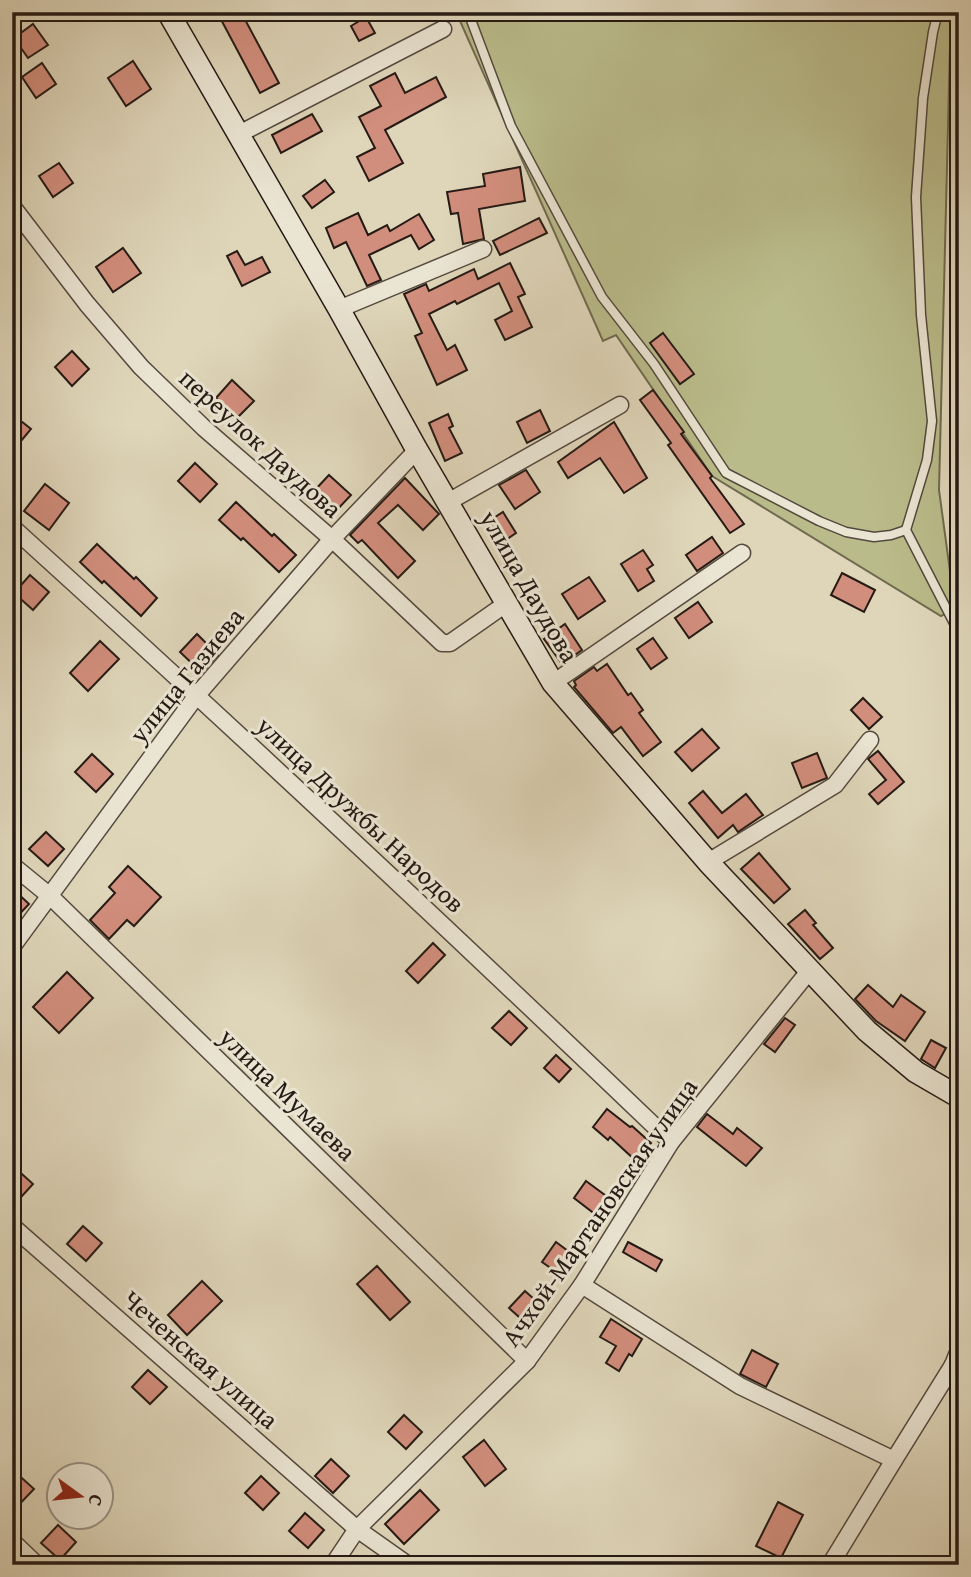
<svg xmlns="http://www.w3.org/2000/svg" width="971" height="1577" viewBox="0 0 971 1577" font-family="'Gentium Book Plus',serif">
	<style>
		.green { fill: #babb8a; stroke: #706a4f; stroke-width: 2 }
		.building { fill: #d28e7d; stroke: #251a14; stroke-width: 2 }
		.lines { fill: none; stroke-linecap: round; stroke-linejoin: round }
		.lane-casing { stroke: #54493e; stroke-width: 11 }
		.street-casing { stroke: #54493e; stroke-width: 19 }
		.secondary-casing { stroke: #251a14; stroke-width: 24 }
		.lane { stroke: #eae4d2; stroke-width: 8 }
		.street { stroke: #eae4d2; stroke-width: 16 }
		.secondary { stroke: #eae4d2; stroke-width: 21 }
		.labels { text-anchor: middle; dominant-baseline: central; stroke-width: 6; stroke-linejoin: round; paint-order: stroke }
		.street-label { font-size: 26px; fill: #251a14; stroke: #eae4d2 }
	</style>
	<rect width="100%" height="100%" fill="#dfd6ba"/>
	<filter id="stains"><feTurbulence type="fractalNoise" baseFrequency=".00286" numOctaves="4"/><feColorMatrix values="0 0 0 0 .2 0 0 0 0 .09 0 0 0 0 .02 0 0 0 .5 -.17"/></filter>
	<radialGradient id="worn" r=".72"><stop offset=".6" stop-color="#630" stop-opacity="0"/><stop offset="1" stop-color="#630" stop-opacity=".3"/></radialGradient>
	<path class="green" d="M456,12H959L950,45L939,490L955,608L941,616L712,476L616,335L603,341Z"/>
	<g class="building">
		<path d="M217,12H241L279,83L260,93Z"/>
		<path d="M366,17L375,33L359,41L351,26Z"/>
		<path d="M33,24L48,45L28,58L14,38Z"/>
		<path d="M133,61L151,89L126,106L108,78Z"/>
		<path d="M42,63L56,84L36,98L22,77Z"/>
		<path d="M395,73L405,93L436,77L446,97L385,130L403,163L369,181L357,157L375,148L359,117L381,106L370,86Z"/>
		<path d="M312,114L322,131L281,153L272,135Z"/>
		<path d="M59,163L73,183L53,197L39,176Z"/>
		<path d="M520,167L525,201L479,209L484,239L463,244L458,213L451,214L447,192L485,186L483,174Z"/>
		<path d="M325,180L334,192L312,208L303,196Z"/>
		<path d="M358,213L368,235L387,225L390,231L419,214L434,240L419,249L411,235L369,255L381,280L367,286L346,242L334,248L326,228Z"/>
		<path d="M539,218L547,233L500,255L493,241Z"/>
		<path d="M123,248L141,273L113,292L96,267Z"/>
		<path d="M237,251L245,265L262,257L270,272L242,286L227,256Z"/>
		<path d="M510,263L525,294L518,297L532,327L505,340L495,320L512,311L499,283L457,304L455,301L429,314L447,350L455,345L467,370L437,385L415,336L422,333L404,294L426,284L429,291L474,269L478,279Z"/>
		<path d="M663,333L694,374L680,384L650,343Z"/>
		<path d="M72,351L89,369L72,386L55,367Z"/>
		<path d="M232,380L254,401L237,418L216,398Z"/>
		<path d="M653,390L684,432L681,434L712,476L710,478L744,524L730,533L668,445L671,443L640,400Z"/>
		<path d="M540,410L550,431L527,443L517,422Z"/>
		<path d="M12,414L31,429L12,452Z"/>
		<path d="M448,414L453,426L449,428L462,453L445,461L429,423Z"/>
		<path d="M614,422L647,478L624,493L600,458L568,478L558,462Z"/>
		<path d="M195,463L217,484L200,502L178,481Z"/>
		<path d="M526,470L540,492L515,509L499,485Z"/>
		<path d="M329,475L351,495L334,513L313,492Z"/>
		<path d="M405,478L439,514L423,530L398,505L378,523L415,561L398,578L362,540L358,543L350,535Z"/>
		<path d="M45,484L69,503L49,530L24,511Z"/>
		<path d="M236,502L272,536L274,534L296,555L279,572L243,538L241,540L219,520Z"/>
		<path d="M503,512L516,533L500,544L486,523Z"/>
		<path d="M712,537L723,553L697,571L686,555Z"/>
		<path d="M97,544L134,579L136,577L157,598L141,616L104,581L102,583L80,562Z"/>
		<path d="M643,550L653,565L647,569L654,581L638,591L621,564Z"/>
		<path d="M842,573L875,590L864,612L831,595Z"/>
		<path d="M30,575L49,592L33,610L14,593Z"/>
		<path d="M589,577L605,601L578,619L562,594Z"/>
		<path d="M698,602L712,622L689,638L675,618Z"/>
		<path d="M565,624L582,650L562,664L544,639Z"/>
		<path d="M197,634L218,655L202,673L180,652Z"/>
		<path d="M653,638L667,658L651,669L637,649Z"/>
		<path d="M100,641L119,659L88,691L70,673Z"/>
		<path d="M607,664L628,695L631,693L643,710L639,713L661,742L643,756L621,727L613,733L574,687L576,685L574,681L594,667L597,671Z"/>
		<path d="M863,698L882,717L869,729L851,710Z"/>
		<path d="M702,729L719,748L692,771L675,752Z"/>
		<path d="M878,751L904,782L878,804L869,794L886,780L868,759Z"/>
		<path d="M817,753L827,778L802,788L792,763Z"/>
		<path d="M92,754L113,774L96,792L75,772Z"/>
		<path d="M703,791L722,813L746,794L763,815L738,832L733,825L718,838L689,803Z"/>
		<path d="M46,832L64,849L48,866L29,849Z"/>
		<path d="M759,853L790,889L774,903L741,869Z"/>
		<path d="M128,866L161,897L134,926L127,920L109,939L90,920L115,893L109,887Z"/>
		<path d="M12,888L29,904L12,922Z"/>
		<path d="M805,910L816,923L813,925L833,948L820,959L788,924Z"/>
		<path d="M433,943L445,955L418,983L406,971Z"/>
		<path d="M67,972L93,998L59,1033L33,1007Z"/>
		<path d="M868,985L893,1007L901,995L925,1012L905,1041L876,1021L855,999Z"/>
		<path d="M509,1011L527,1028L511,1045L492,1028Z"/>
		<path d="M785,1018L795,1025L775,1052L764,1044Z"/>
		<path d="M931,1040L946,1048L935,1068L921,1059Z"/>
		<path d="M556,1055L571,1069L559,1082L544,1068Z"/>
		<path d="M607,1109L630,1127L632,1126L651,1143L635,1160L610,1137L608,1140L593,1127Z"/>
		<path d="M707,1114L733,1134L737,1128L762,1148L746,1166L697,1127Z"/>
		<path d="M12,1165L33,1184L12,1207Z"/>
		<path d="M586,1181L617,1204L604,1221L574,1198Z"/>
		<path d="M83,1226L102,1243L86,1261L67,1244Z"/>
		<path d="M556,1242L576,1257L562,1276L542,1262Z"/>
		<path d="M628,1242L662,1260L656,1271L623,1252Z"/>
		<path d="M377,1266L410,1302L390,1320L357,1284Z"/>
		<path d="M202,1281L222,1301L187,1335L168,1315Z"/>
		<path d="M525,1291L544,1308L528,1325L509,1308Z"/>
		<path d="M611,1319L642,1339L632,1356L629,1354L619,1371L606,1363L616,1346L600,1337Z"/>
		<path d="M752,1350L778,1364L766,1387L740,1374Z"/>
		<path d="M148,1370L167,1387L150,1404L132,1387Z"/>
		<path d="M404,1415L422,1432L406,1449L388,1432Z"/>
		<path d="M484,1440L506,1469L485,1486L463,1457Z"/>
		<path d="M331,1459L349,1476L333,1493L315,1476Z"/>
		<path d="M12,1469L34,1489L12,1512Z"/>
		<path d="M261,1476L279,1493L263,1510L245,1493Z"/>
		<path d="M420,1490L439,1510L404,1544L385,1524Z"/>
		<path d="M778,1502L803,1515L781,1558L756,1546Z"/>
		<path d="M305,1513L324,1530L308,1548L289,1531Z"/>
		<path d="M58,1525L76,1542L60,1560L41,1543Z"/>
	</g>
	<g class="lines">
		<g class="lane-casing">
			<g id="lane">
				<path d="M468,12L511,126L602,297L654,364L726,473L819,521L846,532L874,537L891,535L906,530"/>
				<path d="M938,12L933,32L923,98L916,197L921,315L932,421L927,460L906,530L959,633"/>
			</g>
		</g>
		<g class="street-casing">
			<g id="street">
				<path d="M239,134L443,29"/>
				<path d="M12,206L87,304L141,367L204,428L332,539L442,643H450L507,603"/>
				<path d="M339,309L483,249"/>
				<path d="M448,502L620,405"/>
				<path d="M12,527C235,729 454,934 671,1142"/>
				<path d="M553,683L742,553"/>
				<path d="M708,862L835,785L870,740"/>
				<path d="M12,865L50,896L527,1361"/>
				<path d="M12,947L197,695L332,539L417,450"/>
				<path d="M12,1226L357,1529L408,1565"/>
				<path d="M582,1285L740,1386L894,1460L953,1365"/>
				<path d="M959,1350L953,1365L959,1390"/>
				<path d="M12,1541L37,1565"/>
				<path d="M333,1565L357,1529L527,1361L582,1285L671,1142L810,970"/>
				<path d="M830,1565L894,1460"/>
			</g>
		</g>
		<g class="secondary-casing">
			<path id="secondary" d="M168,12L339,309L417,450L553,683L708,862L867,1031L916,1072L959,1097"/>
		</g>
		<use href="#lane" class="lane"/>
		<use href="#street" class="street"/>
		<use href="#secondary" class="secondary"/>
	</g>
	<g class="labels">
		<g class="street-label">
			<text transform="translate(261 443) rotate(42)">переулок Даудова</text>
			<text transform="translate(530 586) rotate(60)">улица Даудова</text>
			<text transform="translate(186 675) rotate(-51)">улица Газиева</text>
			<text transform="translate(361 814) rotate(43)">улица Дружбы Народов</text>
			<text transform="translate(288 1094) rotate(44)">улица Мумаева</text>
			<text transform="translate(599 1212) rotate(-55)">Ачхой-Мартановская улица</text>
			<text transform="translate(201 1359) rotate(41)">Чеченская улица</text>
		</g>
	</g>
	<rect width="971" height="1577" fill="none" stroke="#dfd6ba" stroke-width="42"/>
	<rect x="14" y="14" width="943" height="1549" fill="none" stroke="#251a14" stroke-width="3.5"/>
	<rect x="21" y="21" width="929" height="1535" fill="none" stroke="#251a14" stroke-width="2"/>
	<g transform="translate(80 1496) rotate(105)"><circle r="33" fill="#eae4d2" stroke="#9b9386" stroke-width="2"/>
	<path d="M0-5L12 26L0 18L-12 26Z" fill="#8f2418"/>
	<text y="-10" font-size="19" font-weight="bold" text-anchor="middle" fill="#251a14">С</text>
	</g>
	<rect width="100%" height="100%" filter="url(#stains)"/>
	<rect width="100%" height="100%" fill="url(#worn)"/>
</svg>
